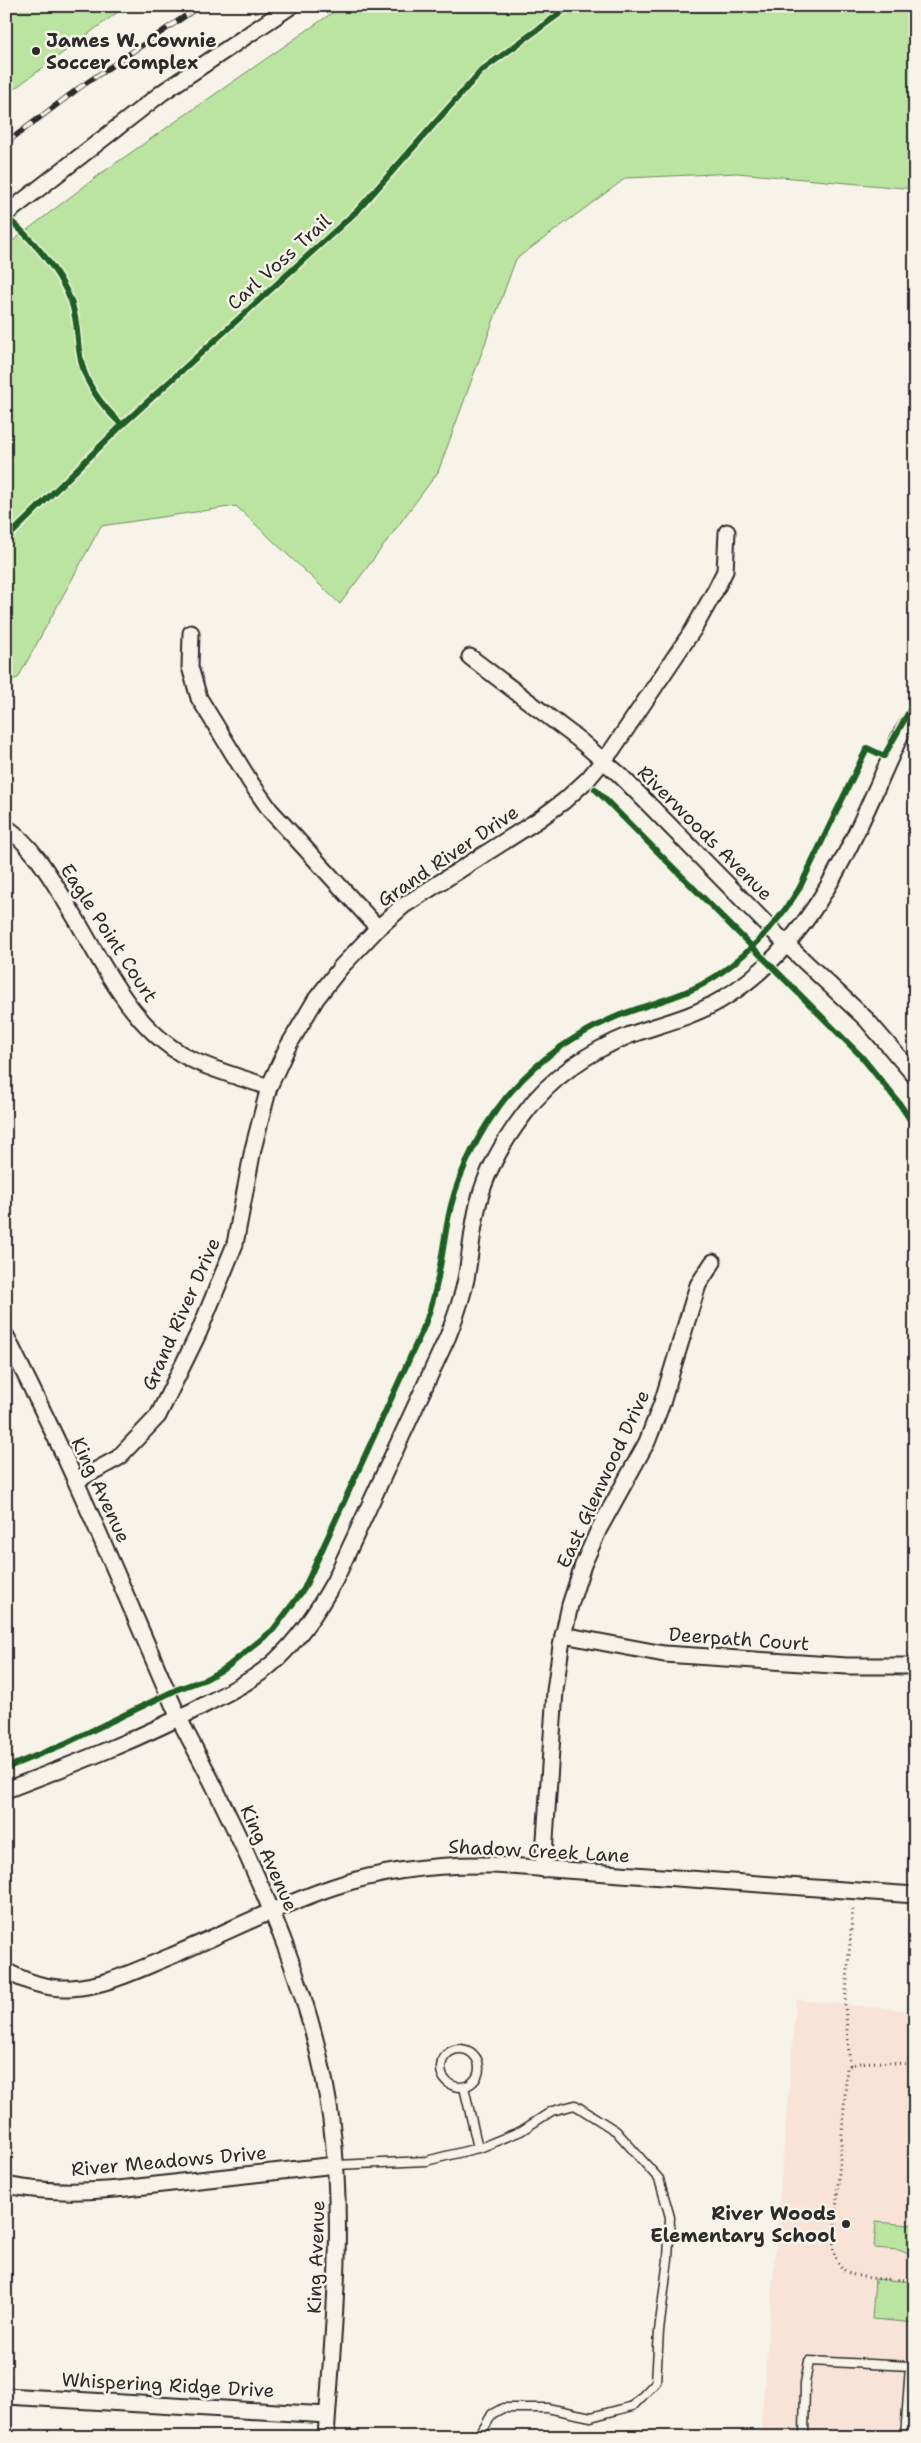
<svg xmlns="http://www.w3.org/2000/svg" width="921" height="2443" viewBox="0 0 921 2443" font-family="'Shantell Sans',sans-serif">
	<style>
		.built { fill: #f8e3d8 }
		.green { fill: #bbe4a0; stroke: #738866 }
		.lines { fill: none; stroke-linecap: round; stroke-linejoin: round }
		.service-casing { stroke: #2b2b2b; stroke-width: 11 }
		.minor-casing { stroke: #2b2b2b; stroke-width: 19 }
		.path { stroke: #2b2b2b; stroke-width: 3; stroke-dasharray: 1 4; stroke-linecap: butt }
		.service { stroke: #f7f3e8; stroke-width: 8 }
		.minor { stroke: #f7f3e8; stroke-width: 15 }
		.rail-casing { stroke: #2b2b2b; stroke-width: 5.5 }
		.rail { stroke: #f7f3e8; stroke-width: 4; stroke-dasharray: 11; stroke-linecap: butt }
		.cycleway-casing { stroke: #f7f3e8; stroke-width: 9 }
		.cycleway { stroke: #1b5e20; stroke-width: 6 }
		.poi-dot { fill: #2b2b2b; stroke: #f7f3e8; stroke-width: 2 }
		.labels { text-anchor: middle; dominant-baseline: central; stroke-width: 5; stroke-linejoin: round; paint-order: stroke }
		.poi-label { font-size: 19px; font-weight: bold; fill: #2b2b2b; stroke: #f7f3e8; text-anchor: start }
		.street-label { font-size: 19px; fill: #2b2b2b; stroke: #f7f3e8 }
	</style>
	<rect width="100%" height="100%" fill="#f7f3e8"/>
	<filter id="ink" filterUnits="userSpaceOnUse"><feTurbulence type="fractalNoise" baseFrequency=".02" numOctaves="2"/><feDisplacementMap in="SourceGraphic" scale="10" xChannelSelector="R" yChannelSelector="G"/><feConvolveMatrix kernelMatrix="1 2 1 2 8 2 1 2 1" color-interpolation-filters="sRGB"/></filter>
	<g filter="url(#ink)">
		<path class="built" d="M796,2000L915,2011V2437H760Z"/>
		<g class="green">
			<path d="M6,6H126L6,95Z"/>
			<path d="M342,6H915V189L737,173L626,178L516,259L438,472L340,604L236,506L101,526L18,678L6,682V246L103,172Z"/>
			<path d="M915,2221V2257L899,2250L874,2248L876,2222L910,2225Z"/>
			<path d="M875,2279L915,2282V2323L872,2319Z"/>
		</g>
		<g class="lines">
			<g class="service-casing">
				<g id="service">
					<circle cx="460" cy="2068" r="19"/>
					<path d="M464,2087L478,2148"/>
					<path d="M336,2165L426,2161L482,2147L521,2131L552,2111L575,2105L616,2131L659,2179L670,2217L668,2259L659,2331L656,2382L633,2406L591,2417L547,2408H503L492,2414L479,2437"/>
					<path d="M804,2437L805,2383L809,2361L910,2366L905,2437"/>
				</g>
			</g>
			<g class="minor-casing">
				<g id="minor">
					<path d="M6,214L163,92L291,6"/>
					<path d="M191,633L190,667L199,698L251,783L270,810L378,928"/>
					<path d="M470,657L578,739L620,775L787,945L866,1019L915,1076"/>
					<path d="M6,827C33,846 50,876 67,904C102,960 132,1034 197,1062C220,1072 245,1079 269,1087"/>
					<path d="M6,1336C30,1385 55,1434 77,1484C112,1561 144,1639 178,1716C189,1739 202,1761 213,1784C266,1891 315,2001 331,2120C345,2226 333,2331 326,2437"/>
					<path d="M76,1481L118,1458L158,1416L199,1332L235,1244L253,1149L269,1087L287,1048L316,999L341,967L378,928L403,906L538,820L564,801L588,779L612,750L693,630L715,591L725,571L727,532"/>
					<path d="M563,1635L664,1654L847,1666H915"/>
					<path d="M6,1790C74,1764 142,1738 206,1704C229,1692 254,1680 274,1662C300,1638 318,1611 335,1580L448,1336C455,1318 462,1299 466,1279C471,1253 472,1227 479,1201C487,1168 505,1139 525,1113C550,1078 590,1051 630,1035C660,1024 690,1018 719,1001C818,943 854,835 900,736L915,713"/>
					<path d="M543,1869L555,1691L561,1646L570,1605L583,1565L599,1529L647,1442L662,1403L698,1285L713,1262"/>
					<path d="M6,1971C26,1982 48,1989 71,1988C106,1986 137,1970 169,1957C223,1934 277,1906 333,1887C385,1869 439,1864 494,1865L915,1895"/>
					<path d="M6,2185C64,2197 123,2189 181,2182C232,2176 284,2171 336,2165"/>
					<path d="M6,2396L327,2415"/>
				</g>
			</g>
			<g class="path">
				<path d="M915,2064C901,2064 855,2058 847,2068L833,2251C836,2257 838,2264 843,2269C857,2281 896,2279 915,2280"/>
				<path d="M850,2065L845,2005L853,1906"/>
			</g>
			<use href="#service" class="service"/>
			<use href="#minor" class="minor"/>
			<g class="rail-casing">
				<path id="rail" d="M6,143L79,88L200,6"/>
			</g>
			<use href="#rail" class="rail"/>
			<g class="cycleway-casing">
				<g id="cycleway">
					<path d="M6,217C33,239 58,269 71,301C77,318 77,333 79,350C83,382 100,404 122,425"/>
					<path d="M6,539L122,425L358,210L482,70L570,6"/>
					<path d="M595,789L861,1056L899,1103L915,1127"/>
					<path d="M6,1768L62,1745L178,1689L206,1679L227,1667L273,1630L304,1589L423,1329C438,1293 441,1257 448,1219C455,1182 473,1143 495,1112C524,1071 565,1039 611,1019C641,1005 674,1000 703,984C741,963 776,926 799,889L867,748L884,756L915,701"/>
				</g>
			</g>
			<use href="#cycleway" class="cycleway"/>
		</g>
	</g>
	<g class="poi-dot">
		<circle cx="36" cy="51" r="5"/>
		<circle cx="846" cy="2224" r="5"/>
	</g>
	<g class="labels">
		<g class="poi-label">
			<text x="46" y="40">James W. Cownie<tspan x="46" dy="22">Soccer Complex</tspan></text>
			<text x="836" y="2213" text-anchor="end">River Woods<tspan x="836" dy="22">Elementary School</tspan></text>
		</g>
		<g class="street-label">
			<text transform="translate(279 262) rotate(-42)">Carl Voss Trail</text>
			<text transform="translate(705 833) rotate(45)">Riverwoods Avenue</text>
			<text transform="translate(448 856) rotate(-34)">Grand River Drive</text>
			<text transform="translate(109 933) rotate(57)">Eagle Point Court</text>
			<text transform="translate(181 1314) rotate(-66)">Grand River Drive</text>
			<text transform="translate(603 1479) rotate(-65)">East Glenwood Drive</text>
			<text transform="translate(101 1490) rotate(65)">King Avenue</text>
			<text transform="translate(739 1639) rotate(4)">Deerpath Court</text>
			<text transform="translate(539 1851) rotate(3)">Shadow Creek Lane</text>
			<text transform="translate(269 1858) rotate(66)">King Avenue</text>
			<text transform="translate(169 2161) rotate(-5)">River Meadows Drive</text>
			<text transform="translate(316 2257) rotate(-88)">King Avenue</text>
			<text transform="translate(168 2385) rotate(3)">Whispering Ridge Drive</text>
		</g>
	</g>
	<rect width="921" height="2443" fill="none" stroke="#f7f3e8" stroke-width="25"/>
	<rect x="12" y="12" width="896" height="2418" fill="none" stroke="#2b2b2b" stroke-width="2" filter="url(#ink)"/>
</svg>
